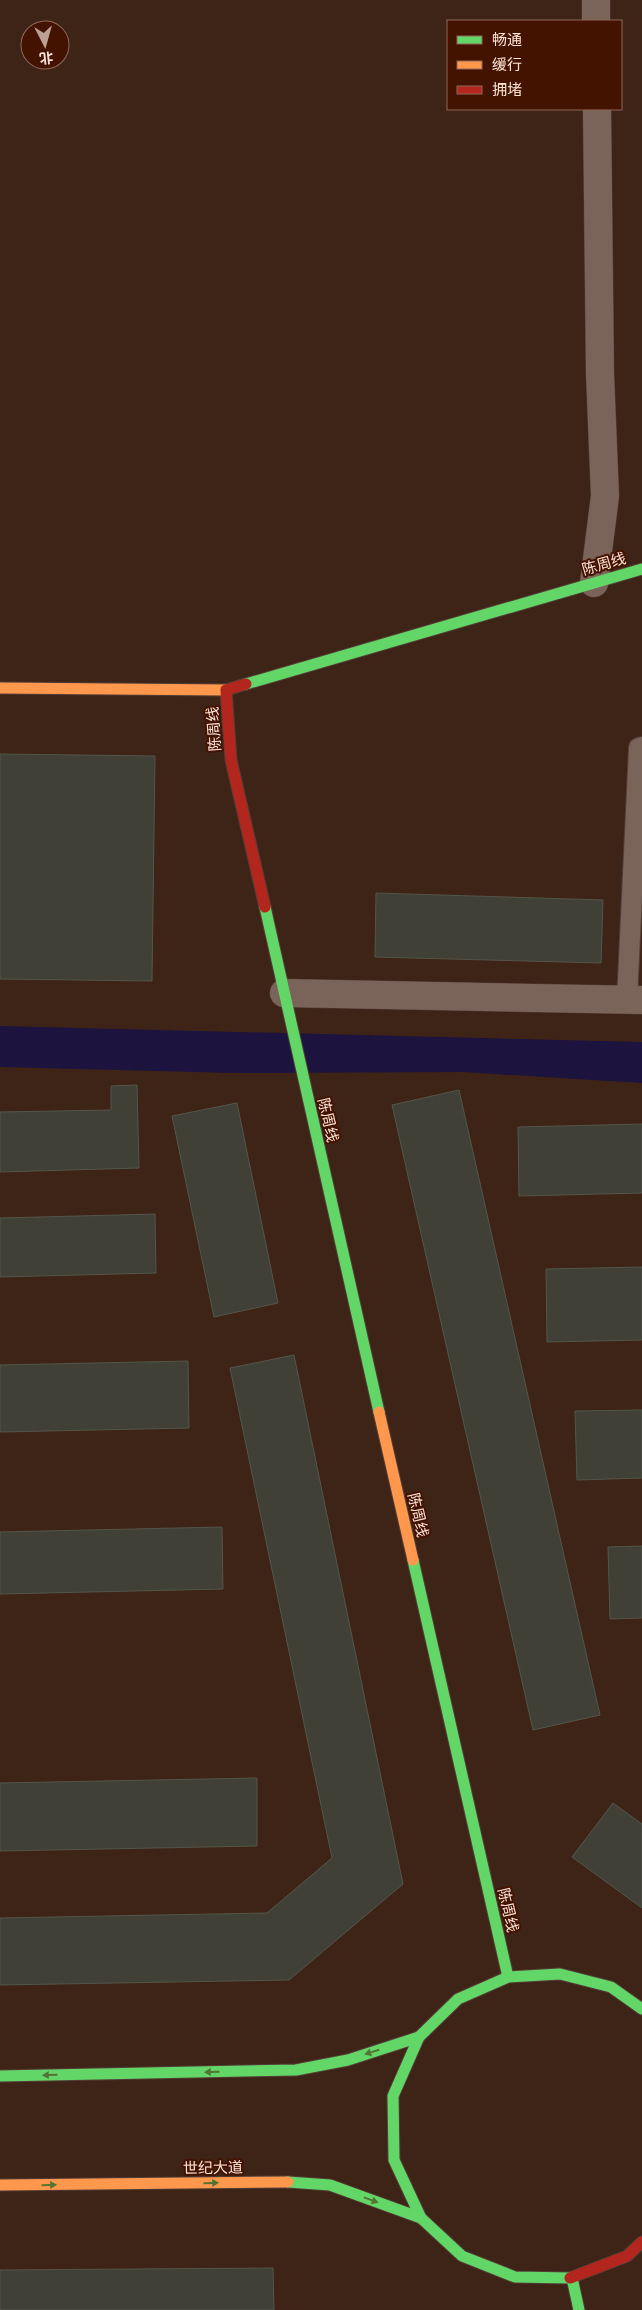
<svg xmlns="http://www.w3.org/2000/svg" width="642" height="2310" viewBox="0 0 642 2310" font-family="'Fira Sans Condensed','Noto Sans SC',sans-serif">
	<style>
		.water { fill: #1c133f }
		.building { fill: #404036; stroke: #54564a }
		.lines { fill: none; stroke-linecap: round; stroke-linejoin: round }
		.lane-casing { stroke: #533e37; stroke-width: 22 }
		.street-casing { stroke: #533e37; stroke-width: 29 }
		.fast-casing { stroke: #533e37; stroke-width: 13 }
		.slow-casing { stroke: #533e37; stroke-width: 13 }
		.jam-casing { stroke: #533e37; stroke-width: 13 }
		.lane { stroke: #7a645a; stroke-width: 20 }
		.street { stroke: #7a645a; stroke-width: 28 }
		.fast { stroke: #63d668; stroke-width: 11 }
		.slow { stroke: #ff974d; stroke-width: 11 }
		.jam { stroke: #b3261e; stroke-width: 11 }
		.oneway { fill: #547434 }
		.labels { text-anchor: middle; dominant-baseline: central; stroke-width: 4; stroke-linejoin: round; paint-order: stroke }
		.street-label { font-size: 15px; fill: #ffe4d9; stroke: #441300 }
	</style>
	<rect width="100%" height="100%" fill="#3e2417"/>
	<path class="water" d="M0,1026L642,1042V1083L463,1072L234,1073L0,1067Z"/>
	<g class="building">
		<path d="M0,754L155,756L152,981L0,979Z"/>
		<path d="M376,893L603,900L601,963L375,957Z"/>
		<path d="M137,1085L139,1168L0,1172V1112L111,1110V1086Z"/>
		<path d="M459,1090L600,1715L533,1730L392,1105Z"/>
		<path d="M237,1103L278,1303L214,1317L172,1116Z"/>
		<path d="M642,1124V1193L519,1196L518,1127Z"/>
		<path d="M155,1214L156,1273L0,1277V1218Z"/>
		<path d="M642,1267V1340L547,1342L546,1269Z"/>
		<path d="M294,1355L403,1884L289,1980L0,1985V1918L267,1913L332,1858L230,1368Z"/>
		<path d="M188,1361L189,1428L0,1432V1365Z"/>
		<path d="M642,1410V1478L577,1480L575,1411Z"/>
		<path d="M222,1527L223,1589L0,1594V1532Z"/>
		<path d="M642,1546V1618L610,1619L608,1547Z"/>
		<path d="M257,1778V1846L0,1851V1783Z"/>
		<path d="M613,1803L642,1824V1908L572,1857Z"/>
		<path d="M273,2268L274,2310H0V2270Z"/>
	</g>
	<g class="lines">
		<g class="lane-casing">
			<path id="lane" d="M627,1000L639,748L642,747"/>
		</g>
		<g class="street-casing">
			<g id="street">
				<path d="M596,0V21"/>
				<path d="M594,583L605,496L600,374L597,109"/>
				<path d="M284,993L642,1000"/>
			</g>
		</g>
		<g class="fast-casing">
			<g id="fast">
				<path d="M246,684L642,569"/>
				<path d="M265,907L379,1412"/>
				<path d="M413,1560L508,1977"/>
				<path d="M0,2076L296,2070L348,2060L419,2037"/>
				<path d="M288,2182L330,2185L421,2218"/>
				<path d="M570,2278L515,2277L462,2256L421,2218L394,2160L393,2096L419,2037L458,1999L508,1977L560,1974L611,1987L642,2009"/>
				<path d="M572,2278L579,2310"/>
			</g>
		</g>
		<g class="slow-casing">
			<g id="slow">
				<path d="M0,688L226,690"/>
				<path d="M379,1412L413,1560"/>
				<path d="M0,2185L288,2182"/>
			</g>
		</g>
		<g class="jam-casing">
			<g id="jam">
				<path d="M246,684L226,690L231,760L265,907"/>
				<path d="M570,2278L627,2256L642,2242"/>
			</g>
		</g>
		<use href="#lane" class="lane"/>
		<use href="#street" class="street"/>
		<use href="#fast" class="fast"/>
		<use href="#slow" class="slow"/>
		<use href="#jam" class="jam"/>
	</g>
	<defs><path id="oneway-solid" d="M-6-.8H1V-3.2L6.5 0L1 3.2V.8H-6Z" transform="scale(1.25)"/></defs>
	<g class="oneway">
		<use href="#oneway-solid" transform="translate(372 2052) rotate(162)"/>
		<use href="#oneway-solid" transform="translate(212 2072) rotate(179)"/>
		<use href="#oneway-solid" transform="translate(50 2075) rotate(179)"/>
		<use href="#oneway-solid" transform="translate(211 2183) rotate(-1)"/>
		<use href="#oneway-solid" transform="translate(49 2185) rotate(-1)"/>
		<use href="#oneway-solid" transform="translate(371 2200) rotate(20)"/>
	</g>
	<g class="labels">
		<g class="street-label">
			<text transform="translate(604 564) rotate(-16)">陈周线</text>
			<text transform="translate(214 729) rotate(-94)">陈周线</text>
			<text transform="translate(328 1120) rotate(77)">陈周线</text>
			<text transform="translate(418 1515) rotate(77)">陈周线</text>
			<text transform="translate(508 1910) rotate(77)">陈周线</text>
			<text transform="translate(213 2168) rotate(-1)">世纪大道</text>
		</g>
	</g>
	<rect x="447" y="20" width="175" height="90" fill="#441300" stroke="#8f6757"/>
	<rect x="457" y="36" width="25" height="8" fill="#63d668" stroke="#8f6757"/>
	<text x="492" y="45" font-size="15" fill="#ffe4d9">畅通</text>
	<rect x="457" y="61" width="25" height="8" fill="#ff974d" stroke="#8f6757"/>
	<text x="492" y="70" font-size="15" fill="#ffe4d9">缓行</text>
	<rect x="457" y="86" width="25" height="8" fill="#b3261e" stroke="#8f6757"/>
	<text x="492" y="95" font-size="15" fill="#ffe4d9">拥堵</text>
	<g transform="translate(45 45) rotate(174)"><circle r="24" fill="#441300" stroke="#8f6757"/>
	<path d="M0-4L9 19L0 12L-9 19Z" fill="#bba195"/>
	<text y="-8" font-size="14" font-weight="bold" text-anchor="middle" fill="#ffe4d9">北</text>
	</g>
</svg>
